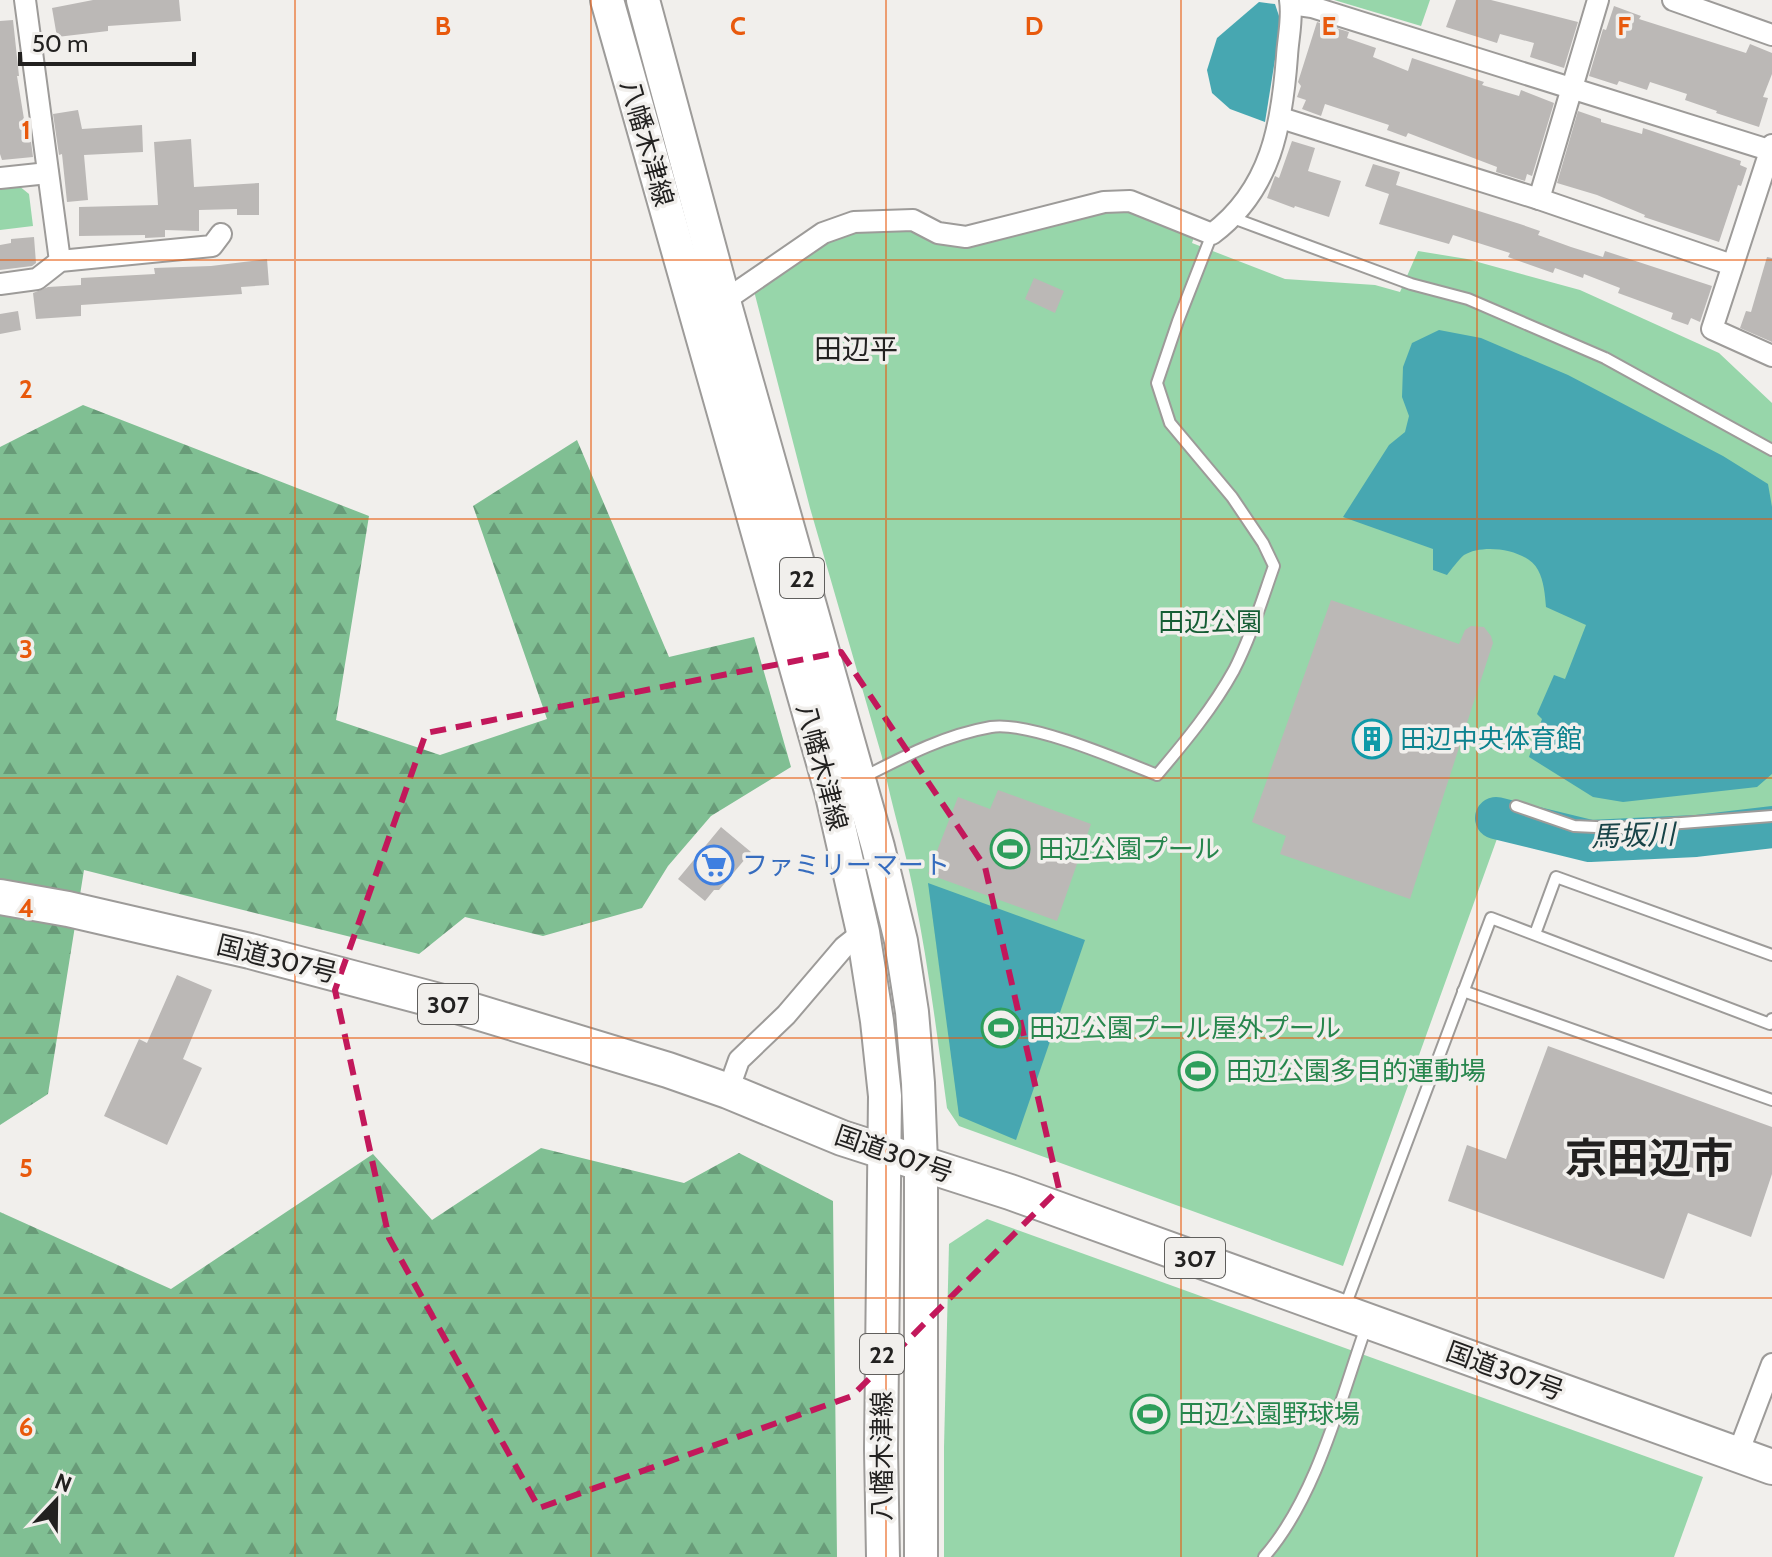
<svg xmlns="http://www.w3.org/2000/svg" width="1772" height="1557" viewBox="0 0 1772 1557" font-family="Cabin,'Noto Sans JP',sans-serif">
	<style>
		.forest { fill: url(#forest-firs) }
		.park { fill: #97d6aa }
		.water { fill: #47a7b1 }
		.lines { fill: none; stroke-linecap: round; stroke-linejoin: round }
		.river { stroke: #47a7b1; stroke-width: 42 }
		.building { fill: #bbb8b6 }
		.service-casing { stroke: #9d9b99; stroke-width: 14 }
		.minor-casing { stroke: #9d9b99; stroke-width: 24 }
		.primary-casing { stroke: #9d9b99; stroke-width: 36 }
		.trunk-casing { stroke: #9d9b99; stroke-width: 38 }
		.service { stroke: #fff; stroke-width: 10 }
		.minor { stroke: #fff; stroke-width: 20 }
		.primary { stroke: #fff; stroke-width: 32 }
		.trunk { stroke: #fff; stroke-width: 34 }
		.marked { fill: none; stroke: #c2185b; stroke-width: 6; stroke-dasharray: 16 10; stroke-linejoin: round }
		.grid { fill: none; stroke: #e8590c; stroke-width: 2; stroke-opacity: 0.55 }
		.labels { text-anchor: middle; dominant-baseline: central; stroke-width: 7; stroke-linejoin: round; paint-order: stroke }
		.shield { fill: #f1efec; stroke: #605f5d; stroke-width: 2 }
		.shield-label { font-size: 24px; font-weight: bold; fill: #222120 }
		.street-label { font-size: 26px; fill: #222120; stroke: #f1efec }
		.park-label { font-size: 26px; fill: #155d34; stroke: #f1efec }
		.culture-label { font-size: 26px; fill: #0d838f; stroke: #f1efec; text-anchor: start }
		.leisure-label { font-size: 26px; fill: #27864d; stroke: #f1efec; text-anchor: start }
		.shop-label { font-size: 26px; fill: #366cbe; stroke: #f1efec; text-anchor: start }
		.neighbourhood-label { font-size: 28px; fill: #222120; stroke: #f1efec }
		.water-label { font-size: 28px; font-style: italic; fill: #174347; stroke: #f1efec }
		.town-label { font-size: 42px; font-weight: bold; fill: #222120; stroke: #f1efec }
		.grid-label { font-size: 26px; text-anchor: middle; font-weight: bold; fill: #e8590c; stroke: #f1efec; stroke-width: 7; stroke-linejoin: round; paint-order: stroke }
	</style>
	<defs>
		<pattern id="forest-firs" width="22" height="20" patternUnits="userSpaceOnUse" patternTransform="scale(2)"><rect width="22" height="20" fill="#80bf93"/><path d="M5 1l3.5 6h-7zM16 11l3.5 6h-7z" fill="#689b78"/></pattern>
	</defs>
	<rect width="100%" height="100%" fill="#f1efec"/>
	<g class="forest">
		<path d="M83,405L369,516L336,720L440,755L547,719L473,506L577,440L669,657L754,637L791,767L711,816L668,866L642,908L543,936L465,917L419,954L84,870L48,1094L0,1125V447Z"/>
		<path d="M541,1148L684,1183L739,1153L833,1201L837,1557H0V1212L171,1289L373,1154L432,1220Z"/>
	</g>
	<g class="park">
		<path d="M1334,0H1430L1421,26Z"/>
		<path d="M8,177L29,194L33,226L0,230V178Z"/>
		<path d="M1122,208L1195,234L1192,243L1285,279L1375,285L1400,292L1418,251L1467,259L1580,290L1719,353L1772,403V821L1626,834L1573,831L1507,811L1343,1266L959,1126L947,1108C937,1035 928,961 913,889C904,844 890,801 882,757L810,508L754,291L820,245L855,232L911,230L952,244Z"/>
		<path d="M987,1219L1703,1477L1674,1557H944V1447L949,1244Z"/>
	</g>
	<g class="water">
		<path d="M1259,2L1275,4L1281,22L1265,122L1230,109L1212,93L1207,70L1217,38Z"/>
		<path d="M1439,330L1481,338L1568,375L1723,456L1768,484L1772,507V774L1757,787L1623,802L1593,797L1529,757L1542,719L1537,714L1554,675L1565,679L1586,625L1546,607C1545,595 1544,581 1538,570C1527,549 1483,543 1464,555C1458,560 1452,569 1447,575L1433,570V549L1343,517L1389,445L1405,432L1409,416L1402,397L1403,367L1412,343Z"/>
		<path d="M928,883L1085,940L1016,1140L959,1116Z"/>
	</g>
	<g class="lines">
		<path class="river" d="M1496,818L1590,841L1696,836L1772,827"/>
	</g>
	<g class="building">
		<path d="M93,0H179L181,21L108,26V31L57,37L52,8Z"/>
		<path d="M1456,0H1491L1578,22L1564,68L1530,57L1534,43L1500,34L1497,43L1446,27Z"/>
		<path d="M1614,6L1641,16L1639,19L1746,53L1750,44L1772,53V74L1763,97L1768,98L1759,127L1716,113L1717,111L1685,100L1687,94L1650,82L1647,90L1619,81L1617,85L1589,76L1603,29L1606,30Z"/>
		<path d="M13,20L19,76H17L24,119L28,118L33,157L2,160L0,154V21Z"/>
		<path d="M1317,22L1349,32L1347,38L1376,48L1373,57L1408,71L1412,58L1484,82L1482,85L1519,96L1521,90L1554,103L1532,176L1527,174L1525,181L1496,172L1497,167L1408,133L1406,137L1387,130L1389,125L1325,104L1321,116L1302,109L1306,100L1297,97L1301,86L1298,82Z"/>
		<path d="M78,110L82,129L142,125L143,152L84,155L88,200L67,202L62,154L59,155L53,114Z"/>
		<path d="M1578,111L1601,119V122L1642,134L1643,128L1741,161L1740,165L1747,168L1741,186L1738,185L1719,242L1644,217L1645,215L1597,195L1557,183Z"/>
		<path d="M191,139L194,187L259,183V215H237V209L199,210V231L165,230V237L145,238V235L79,236V207L158,205L154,142Z"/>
		<path d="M1292,141L1315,148L1308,171L1341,181L1329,217L1295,206L1294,208L1267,198L1275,176L1279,178Z"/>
		<path d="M1373,164L1400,172L1396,185L1520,224L1540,231L1538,235L1571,247L1603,257L1605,251L1712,286L1700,322L1691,318L1688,325L1671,319L1673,313L1618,293L1620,288L1584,274L1583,278L1555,268L1553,273L1508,257L1510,253L1453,235L1449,244L1379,224L1389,194L1365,186Z"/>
		<path d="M34,237L36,263L32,266L0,270V245L11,243V239Z"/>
		<path d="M1767,257L1772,258V342L1740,328L1746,311L1751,312Z"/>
		<path d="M267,259L269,285L241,287L242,294L81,305V316L36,319L33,293L48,287L81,285V278L155,274L154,268L211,266Z"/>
		<path d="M1034,278L1064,291L1055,313L1025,299Z"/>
		<path d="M18,311L21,330L0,334V314Z"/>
		<path d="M1331,600L1459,644L1465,630L1471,626L1484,627L1491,636L1493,643L1489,655L1410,899L1280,854L1286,836L1252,822Z"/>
		<path d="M998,790L1091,824L1057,921L928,874L958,797L990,809Z"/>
		<path d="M721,827L751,852L719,890H714L705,901L678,879Z"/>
		<path d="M177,975L212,990L183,1059L202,1068L167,1145L104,1116L139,1039L147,1043Z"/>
		<path d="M1548,1046L1772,1127V1174L1751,1237L1688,1213L1664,1279L1448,1201L1467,1145L1506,1159Z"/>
	</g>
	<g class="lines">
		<g class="service-casing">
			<g id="service">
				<path d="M1233,218L1411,284L1468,299L1605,358L1772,450"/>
				<path d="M864,777C905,756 945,735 991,727C1029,721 1120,760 1157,775C1185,742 1213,708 1234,670C1251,637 1262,600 1274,566L1263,543L1232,497L1170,423L1157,383L1178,321L1212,234"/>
				<path d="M1516,806L1574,826L1617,828L1772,816"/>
				<path d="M1535,934L1556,877L1772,955"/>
				<path d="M1463,991L1772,1100"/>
				<path d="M1344,1309L1491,918L1770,1024L1772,1019"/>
				<path d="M1264,1557C1316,1498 1340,1401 1366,1327"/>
			</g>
		</g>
		<g class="minor-casing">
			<g id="minor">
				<path d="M25,0L60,261"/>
				<path d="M1673,0L1772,35"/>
				<path d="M1291,4L1312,7L1772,151"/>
				<path d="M1281,118L1539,199L1732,265"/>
				<path d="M1772,145L1712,329L1772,356"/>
				<path d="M0,178L48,173"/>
				<path d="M1539,199L1598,0"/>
				<path d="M0,284L37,279L60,261L212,246L221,234"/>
				<path d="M724,301L823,233L854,222L913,220L938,233L966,237L1104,202L1130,201L1212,234C1271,190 1282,125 1287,56C1288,38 1293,18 1290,0"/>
				<path d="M728,1091L739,1060L786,1015L844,947L863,932"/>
				<path d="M1737,1456L1772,1364"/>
			</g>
		</g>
		<g class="primary-casing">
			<g id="primary">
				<path d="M607,0L831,791L863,932L877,1021L885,1096L881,1449L883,1557"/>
				<path d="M643,0L724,301L878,847L901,941L912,1012L918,1083L921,1163V1557"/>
			</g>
		</g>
		<g class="trunk-casing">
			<path id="trunk" d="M0,897L68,909L250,951L454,1005L668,1070L728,1091L842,1138L1010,1192L1772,1467"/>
		</g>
		<use href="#service" class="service"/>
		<use href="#minor" class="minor"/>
		<use href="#primary" class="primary"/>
		<use href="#trunk" class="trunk"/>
	</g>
	<path class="marked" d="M841,652L985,867L1059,1189L852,1396L539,1508L389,1238L335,990L426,733Z"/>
	<path class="grid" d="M295,0V1557M591,0V1557M886,0V1557M1181,0V1557M1477,0V1557M0,260H1772M0,519H1772M0,778H1772M0,1038H1772M0,1298H1772"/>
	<defs>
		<g id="building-ring" transform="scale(2)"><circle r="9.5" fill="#f1efec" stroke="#0f9aa8" stroke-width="1.5"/><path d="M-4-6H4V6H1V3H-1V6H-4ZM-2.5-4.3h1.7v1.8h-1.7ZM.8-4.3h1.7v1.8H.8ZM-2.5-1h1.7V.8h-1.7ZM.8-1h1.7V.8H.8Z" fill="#0f9aa8"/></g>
		<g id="stadium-ring" transform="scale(2)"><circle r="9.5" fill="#f1efec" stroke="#2e9e5b" stroke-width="1.5"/><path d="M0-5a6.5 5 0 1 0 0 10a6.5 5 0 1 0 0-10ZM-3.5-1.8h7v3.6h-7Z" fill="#2e9e5b"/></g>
		<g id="supermarket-ring" transform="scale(2)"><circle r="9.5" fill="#f1efec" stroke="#3f7fe0" stroke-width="1.5"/><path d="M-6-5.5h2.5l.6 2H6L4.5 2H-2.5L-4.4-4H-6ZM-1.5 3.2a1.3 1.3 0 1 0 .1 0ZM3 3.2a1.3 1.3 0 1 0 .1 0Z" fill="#3f7fe0"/></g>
	</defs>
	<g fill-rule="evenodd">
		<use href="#building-ring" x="1372" y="739"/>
		<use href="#stadium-ring" x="1010" y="849"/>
		<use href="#supermarket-ring" x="714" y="865"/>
		<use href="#stadium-ring" x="1001" y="1028"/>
		<use href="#stadium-ring" x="1198" y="1071"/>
		<use href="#stadium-ring" x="1150" y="1414"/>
	</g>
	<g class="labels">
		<g class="shield">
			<rect x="780" y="558" width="44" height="40" rx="6"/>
			<rect x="418" y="984" width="60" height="40" rx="6"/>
			<rect x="1165" y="1238" width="60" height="40" rx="6"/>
			<rect x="860" y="1334" width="44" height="40" rx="6"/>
		</g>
		<g class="shield-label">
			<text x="802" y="578">22</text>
			<text x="448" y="1004">307</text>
			<text x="1195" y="1258">307</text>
			<text x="882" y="1354">22</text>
		</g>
		<g class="street-label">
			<text transform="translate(647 143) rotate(74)">八幡木津線</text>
			<text transform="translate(822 767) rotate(75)">八幡木津線</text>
			<text transform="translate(277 959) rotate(14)">国道307号</text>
			<text transform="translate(894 1154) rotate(19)">国道307号</text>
			<text transform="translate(1505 1371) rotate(20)">国道307号</text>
			<text transform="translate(882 1456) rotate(-90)">八幡木津線</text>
		</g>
		<g class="park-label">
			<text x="1210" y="622">田辺公園</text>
		</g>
		<g class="culture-label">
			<text x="1400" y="739">田辺中央体育館</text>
		</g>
		<g class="leisure-label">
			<text x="1038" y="849">田辺公園プール</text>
			<text x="1029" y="1028">田辺公園プール屋外プール</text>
			<text x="1226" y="1071">田辺公園多目的運動場</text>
			<text x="1178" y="1414">田辺公園野球場</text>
		</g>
		<g class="shop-label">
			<text x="742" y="865">ファミリーマート</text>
		</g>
		<g class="neighbourhood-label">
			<text x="856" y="349">田辺平</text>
		</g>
		<g class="water-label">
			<text transform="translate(1633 835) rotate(-2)">馬坂川</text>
		</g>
		<g class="town-label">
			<text x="1649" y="1158">京田辺市</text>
		</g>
	</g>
	<g class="grid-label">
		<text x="443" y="35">B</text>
		<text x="738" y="35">C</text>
		<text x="1034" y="35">D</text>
		<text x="1329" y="35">E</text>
		<text x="1624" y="35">F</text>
		<text x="26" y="139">1</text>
		<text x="26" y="398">2</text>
		<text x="26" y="658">3</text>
		<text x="26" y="917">4</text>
		<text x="26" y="1177">5</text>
		<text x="26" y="1436">6</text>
	</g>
	<g transform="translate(56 1501) rotate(22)" stroke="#f1efec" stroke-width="6" paint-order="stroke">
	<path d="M0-6L14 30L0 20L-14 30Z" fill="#222120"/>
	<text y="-12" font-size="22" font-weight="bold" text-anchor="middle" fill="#222120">N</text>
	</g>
	<path d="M20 52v12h174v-12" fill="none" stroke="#222120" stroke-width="4"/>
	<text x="32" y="52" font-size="24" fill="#222120" stroke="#f1efec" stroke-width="6" paint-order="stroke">50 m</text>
</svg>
